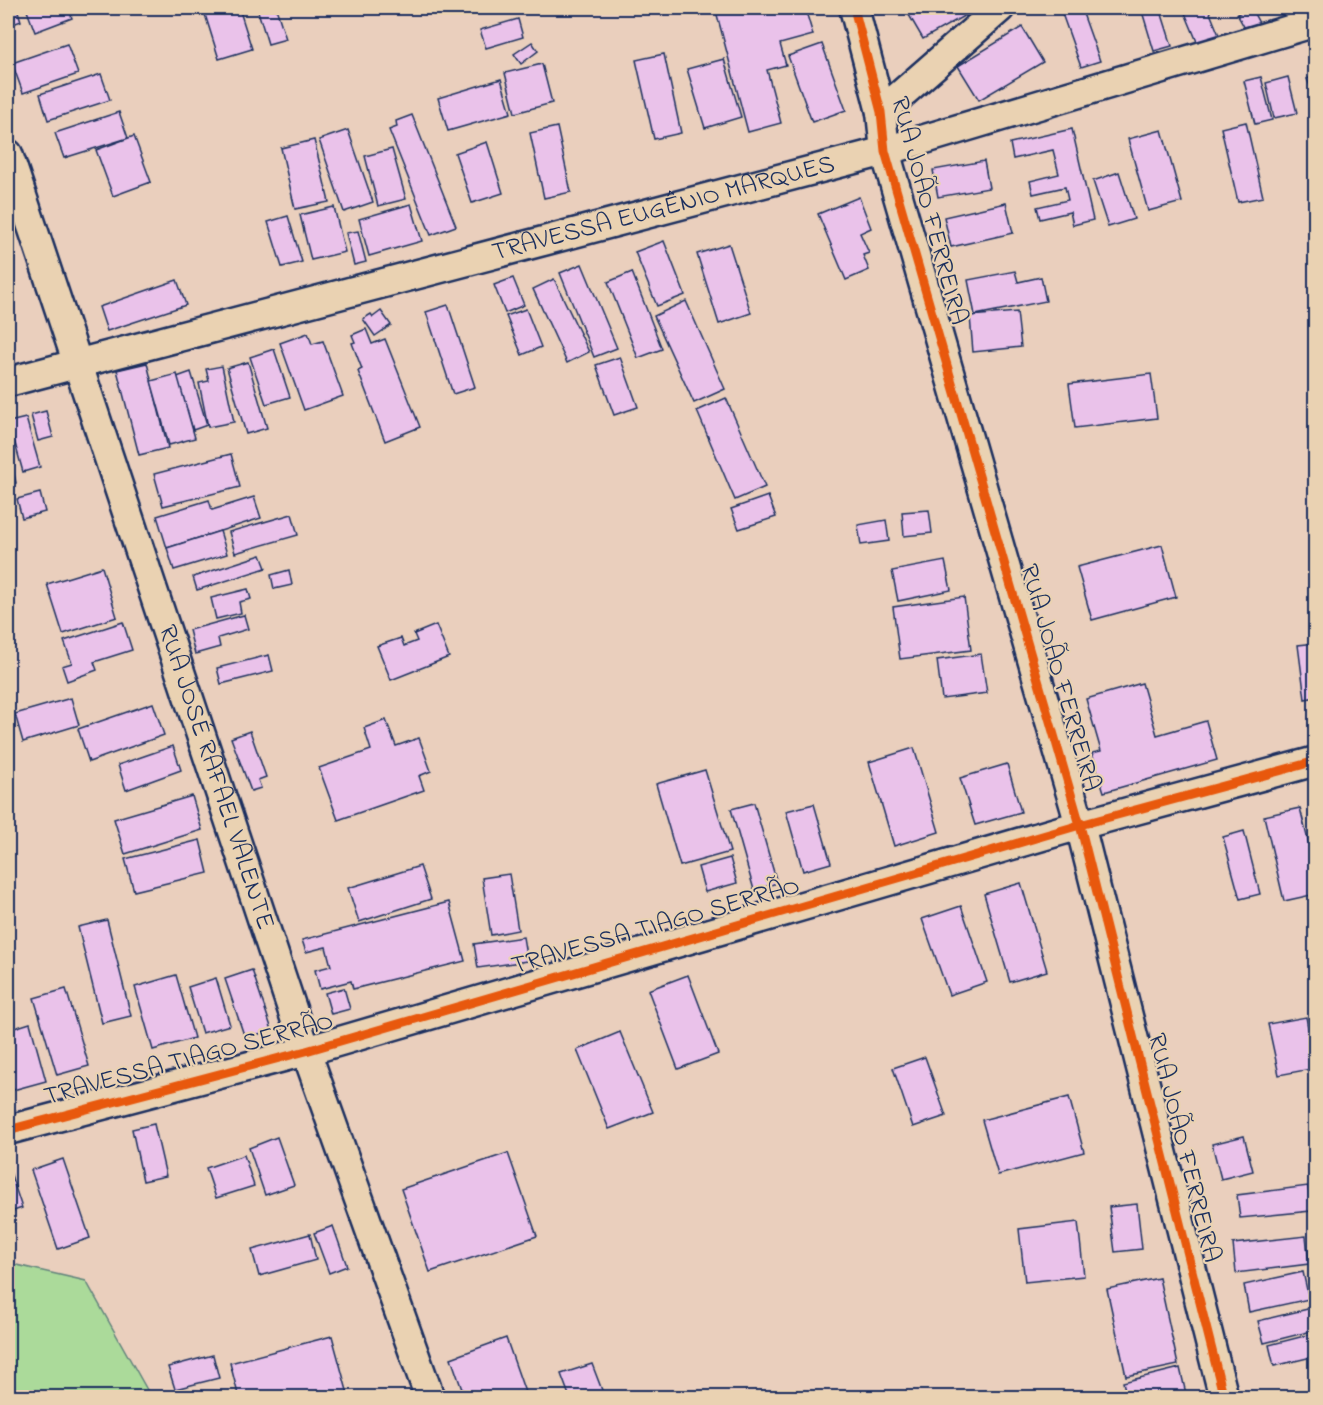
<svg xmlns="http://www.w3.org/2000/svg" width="1323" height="1405" viewBox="0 0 1323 1405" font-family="'Indie Flower',sans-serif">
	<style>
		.green { fill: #abda9a; stroke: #63847c; stroke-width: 1.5 }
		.building { fill: #eac2ea; stroke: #1b2f5e; stroke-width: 1.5 }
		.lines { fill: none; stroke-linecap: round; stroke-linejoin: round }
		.minor-casing { stroke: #1b2f5e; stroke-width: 33 }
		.minor { stroke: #ead2b2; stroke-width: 28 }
		.cycleway-casing { stroke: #ead2b2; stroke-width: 13 }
		.cycleway { stroke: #e8590c; stroke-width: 9 }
		.labels { text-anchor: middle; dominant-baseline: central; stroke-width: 4.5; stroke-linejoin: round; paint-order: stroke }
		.street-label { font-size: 26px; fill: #1b2f5e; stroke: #ead2b2 }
	</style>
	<rect width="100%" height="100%" fill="#eacfbd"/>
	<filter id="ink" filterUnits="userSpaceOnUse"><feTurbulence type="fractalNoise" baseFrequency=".0167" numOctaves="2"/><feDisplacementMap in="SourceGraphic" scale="12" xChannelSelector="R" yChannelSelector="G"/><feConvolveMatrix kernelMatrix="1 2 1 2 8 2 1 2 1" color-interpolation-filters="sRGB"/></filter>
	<g filter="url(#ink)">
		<path class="green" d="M8,1263L86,1281L151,1397H8Z"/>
		<g class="building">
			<path d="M8,8H17L21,21L8,26Z"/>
			<path d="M26,8H68L72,18L35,32Z"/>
			<path d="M203,8H239L252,49L219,59Z"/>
			<path d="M257,8H276L286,39L268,44Z"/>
			<path d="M729,8H805L813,35L780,44L786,65L767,70L781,123L748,132L716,11Z"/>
			<path d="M922,8H978L923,39L909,15Z"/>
			<path d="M1060,8H1081L1100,61L1081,67Z"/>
			<path d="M1141,8H1160L1172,46L1154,51Z"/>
			<path d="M1183,8H1208L1219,35L1198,44Z"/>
			<path d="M1249,8H1251L1260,25L1247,32L1237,14Z"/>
			<path d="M518,19L523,37L486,48L480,30Z"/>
			<path d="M1022,27L1043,62L979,100L958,66Z"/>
			<path d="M532,42L538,51L521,64L514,54Z"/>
			<path d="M67,44L78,74L23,93L12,63Z"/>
			<path d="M822,44L846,110L812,122L788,56Z"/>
			<path d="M664,54L681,133L654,139L636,60Z"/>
			<path d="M724,59L741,117L705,128L687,69Z"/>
			<path d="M542,64L552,103L515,113L505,73Z"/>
			<path d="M101,74L110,100L48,120L40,94Z"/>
			<path d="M1316,75V100L1307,79Z"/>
			<path d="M1261,77L1272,120L1255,124L1244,81Z"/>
			<path d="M1288,77L1297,113L1274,118L1266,83Z"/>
			<path d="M501,79L511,113L448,131L438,98Z"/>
			<path d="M119,112L128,138L64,158L55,133Z"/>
			<path d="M412,115L456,226L431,235L389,130L397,127L396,121Z"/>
			<path d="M1246,122L1263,197L1238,202L1221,128Z"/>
			<path d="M557,127L571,192L544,198L530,133Z"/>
			<path d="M1072,129L1093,220L1073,225L1070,212L1040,219L1037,207L1068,200L1065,187L1033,194L1030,181L1059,174L1053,150L1013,159L1010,143Z"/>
			<path d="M348,130L373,202L344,212L319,140Z"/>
			<path d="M1162,130L1182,202L1148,211L1128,139Z"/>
			<path d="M134,136L151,182L113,196L96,150Z"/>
			<path d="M314,140L329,202L295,209L281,148Z"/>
			<path d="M487,142L503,193L472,203L455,153Z"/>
			<path d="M392,149L406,199L378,206L365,156Z"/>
			<path d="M984,161L989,188L938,197L933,170Z"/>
			<path d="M1119,172L1134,219L1108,227L1093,181Z"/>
			<path d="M859,197L871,228L860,233L869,253L863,255L869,270L846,280L818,214Z"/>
			<path d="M1006,203L1013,233L951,247L944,217Z"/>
			<path d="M411,204L422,241L369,256L359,219Z"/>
			<path d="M334,207L345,252L311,260L300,215Z"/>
			<path d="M288,216L302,262L282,267L268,222Z"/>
			<path d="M358,231L366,262L354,265L346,233Z"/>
			<path d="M664,241L685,295L657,306L635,252Z"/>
			<path d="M729,244L751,313L719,324L697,254Z"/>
			<path d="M582,264L617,348L594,357L560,273Z"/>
			<path d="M1015,271L1018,282L1041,277L1046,301L975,315L968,280Z"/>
			<path d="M632,272L662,349L638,358L608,282Z"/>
			<path d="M513,278L524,305L505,313L494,285Z"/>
			<path d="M554,279L589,352L567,363L533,289Z"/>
			<path d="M177,280L186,305L107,331L99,307Z"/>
			<path d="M686,301L725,389L694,403L654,316Z"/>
			<path d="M8,302L12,321L8,322Z"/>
			<path d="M448,305L475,387L453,394L426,312Z"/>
			<path d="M526,309L541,347L522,355L506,316Z"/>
			<path d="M381,311L391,325L375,336L363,319L371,314L373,317Z"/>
			<path d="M1017,312L1021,347L973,352L970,316Z"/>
			<path d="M366,329L372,344L385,339L420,427L385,441L358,371L362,369L352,343L355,342L352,335Z"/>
			<path d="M308,333L312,344L323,341L343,396L304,410L280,343Z"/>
			<path d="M8,336L14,358L8,360Z"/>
			<path d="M274,349L290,397L266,404L250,357Z"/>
			<path d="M620,357L638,407L614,415L596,365Z"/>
			<path d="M248,362L267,428L246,434L227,368Z"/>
			<path d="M147,363L168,448L139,455L117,370Z"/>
			<path d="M222,366L234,422L208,427L199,383L209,381L206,369Z"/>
			<path d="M191,372L207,425L193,430L177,377Z"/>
			<path d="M177,374L195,438L169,445L151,381Z"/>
			<path d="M1151,374L1157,418L1075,428L1069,384Z"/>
			<path d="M726,398L765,487L735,500L697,411Z"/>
			<path d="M46,411L53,437L38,441L31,415Z"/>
			<path d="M26,418L40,467L23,472L9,422Z"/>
			<path d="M8,446L16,483L8,485Z"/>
			<path d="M231,454L240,487L163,506L154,474Z"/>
			<path d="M40,493L45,512L22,518L17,499Z"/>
			<path d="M768,496L776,517L739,529L731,509Z"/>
			<path d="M254,497L261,518L167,548L157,516L209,500L212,510Z"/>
			<path d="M929,510L932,533L904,536L902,512Z"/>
			<path d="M292,514L298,535L235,553L229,532Z"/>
			<path d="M886,520L889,541L861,545L858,525Z"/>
			<path d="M220,531L227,554L174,570L167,548Z"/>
			<path d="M1162,545L1176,597L1092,620L1077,567Z"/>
			<path d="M261,555L266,568L197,590L193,577Z"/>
			<path d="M945,561L951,590L898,601L892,571Z"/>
			<path d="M102,567L117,617L63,634L47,584Z"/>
			<path d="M289,570L292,585L274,589L271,575Z"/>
			<path d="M248,589L251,599L239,602L241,613L216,619L211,598Z"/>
			<path d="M964,597L971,650L900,659L893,607Z"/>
			<path d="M244,615L248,629L218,638L220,647L195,654L189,630Z"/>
			<path d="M123,622L132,650L94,662L97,670L67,681L62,666L72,663L64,641Z"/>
			<path d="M436,625L449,657L391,680L377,646L401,638L404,646L417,641L414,634Z"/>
			<path d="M1316,643V697L1305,699L1298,645Z"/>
			<path d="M981,654L987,693L942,699L937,660Z"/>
			<path d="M269,655L273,671L221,684L217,668Z"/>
			<path d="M1142,683L1157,735L1206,721L1217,760L1104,792L1092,753L1101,751L1086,699Z"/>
			<path d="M71,698L79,725L23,742L15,714Z"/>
			<path d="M153,703L164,735L89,762L78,729Z"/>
			<path d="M386,720L396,746L419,738L431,771L419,776L424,790L338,820L319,768L371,750L364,728Z"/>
			<path d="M250,731L266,777L258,780L261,788L251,791L231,738Z"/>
			<path d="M173,746L181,770L126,790L118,765Z"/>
			<path d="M914,748L939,832L894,846L869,762Z"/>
			<path d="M1007,764L1021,812L975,825L960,778Z"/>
			<path d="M705,770L730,852L680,866L656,784Z"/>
			<path d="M192,796L202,830L125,854L114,819Z"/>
			<path d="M754,803L777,883L754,890L731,809Z"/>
			<path d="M814,804L831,863L803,871L786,811Z"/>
			<path d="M1300,808L1316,873V894L1284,901L1264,816Z"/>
			<path d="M1244,831L1260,894L1240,899L1223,837Z"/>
			<path d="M200,840L208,873L134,891L125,859Z"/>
			<path d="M730,858L737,883L705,892L698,867Z"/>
			<path d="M420,866L431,899L359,922L348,888Z"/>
			<path d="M509,874L518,930L491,935L482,878Z"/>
			<path d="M1021,883L1047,971L1010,982L984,894Z"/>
			<path d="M449,902L465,961L353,989L351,981L320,989L315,970L331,966L326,947L306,952L302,940Z"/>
			<path d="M961,906L987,982L949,995L922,919Z"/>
			<path d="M107,920L131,1016L102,1023L78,927Z"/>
			<path d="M523,937L527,961L478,968L474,944Z"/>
			<path d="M252,970L272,1030L245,1038L225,979Z"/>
			<path d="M176,975L194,1038L153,1050L135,987Z"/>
			<path d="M688,975L718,1054L678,1069L648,990Z"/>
			<path d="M216,978L230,1025L202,1033L188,987Z"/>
			<path d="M344,988L350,1009L331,1014L325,993Z"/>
			<path d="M66,989L89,1066L57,1075L34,998Z"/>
			<path d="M1306,1017L1316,1068L1279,1075L1268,1024Z"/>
			<path d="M30,1023L46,1081L13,1090L8,1071V1030Z"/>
			<path d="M620,1032L653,1112L609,1129L577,1050Z"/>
			<path d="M925,1057L946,1116L913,1127L893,1068Z"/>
			<path d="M1069,1097L1084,1152L998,1175L982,1120Z"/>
			<path d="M154,1124L166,1176L143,1181L132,1129Z"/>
			<path d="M1244,1136L1253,1171L1221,1179L1212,1144Z"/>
			<path d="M277,1137L294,1185L265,1195L249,1148Z"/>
			<path d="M508,1153L537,1236L430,1272L401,1189Z"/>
			<path d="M244,1155L254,1186L216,1198L206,1168Z"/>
			<path d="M63,1159L90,1238L58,1249L31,1170Z"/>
			<path d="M8,1166L22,1208L8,1213Z"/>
			<path d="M1308,1186L1311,1211L1240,1218L1237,1195Z"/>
			<path d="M1137,1204L1142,1249L1115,1252L1109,1207Z"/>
			<path d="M1078,1222L1084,1276L1025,1282L1019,1229Z"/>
			<path d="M333,1226L347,1266L329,1273L314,1233Z"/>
			<path d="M310,1234L316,1260L259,1276L252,1250Z"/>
			<path d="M1306,1236L1309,1264L1236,1273L1233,1244Z"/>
			<path d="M1303,1272L1309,1299L1249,1312L1244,1285Z"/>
			<path d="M1159,1278L1178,1365L1126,1376L1107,1289Z"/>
			<path d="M1316,1307V1330L1264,1343L1258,1321Z"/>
			<path d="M1316,1333V1356L1274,1366L1269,1345Z"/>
			<path d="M332,1336L349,1398H239L230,1363Z"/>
			<path d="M506,1338L527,1398H465L451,1358Z"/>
			<path d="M213,1355L219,1378L175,1389L168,1367Z"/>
			<path d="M592,1364L605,1398H570L561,1374Z"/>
			<path d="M1180,1368L1187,1398H1127L1123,1382Z"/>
		</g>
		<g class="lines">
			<g class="minor-casing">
				<g id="minor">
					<path d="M854,8L881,112L885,151L1080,825L1224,1398"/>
					<path d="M881,112L1000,8"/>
					<path id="s1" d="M8,154L306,1051L430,1398"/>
					<path id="s2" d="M8,382L885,151L1316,22"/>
					<path d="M8,1130L306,1051L1080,825L1316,761"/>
				</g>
			</g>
			<use href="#minor" class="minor"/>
			<g class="cycleway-casing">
				<g id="cycleway">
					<path d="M854,8L881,112L885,151L1080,825L1224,1398"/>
					<path d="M8,1130L306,1051L1080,825L1316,761"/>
				</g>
			</g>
			<use href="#cycleway" class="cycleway"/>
		</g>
	</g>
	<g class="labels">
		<g class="street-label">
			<text stroke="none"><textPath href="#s2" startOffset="678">TRAVESSA EUGÊNIO MARQUES</textPath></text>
			<text transform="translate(928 211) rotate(75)">RUA JOÃO FERREIRA</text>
			<text transform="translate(1059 678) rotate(74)">RUA JOÃO FERREIRA</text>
			<text stroke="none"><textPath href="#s1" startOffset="657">RUA JOSÉ RAFAEL VALENTE</textPath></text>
			<text transform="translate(656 927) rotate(-16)">TRAVESSA TIAGO SERRÃO</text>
			<text transform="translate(189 1060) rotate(-15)">TRAVESSA TIAGO SERRÃO</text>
			<text transform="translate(1183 1148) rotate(76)">RUA JOÃO FERREIRA</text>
		</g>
	</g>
	<rect width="1323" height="1405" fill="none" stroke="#ead2b2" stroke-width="30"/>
	<rect x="15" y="15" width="1293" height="1375" fill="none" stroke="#1b2f5e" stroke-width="2" filter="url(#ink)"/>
</svg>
